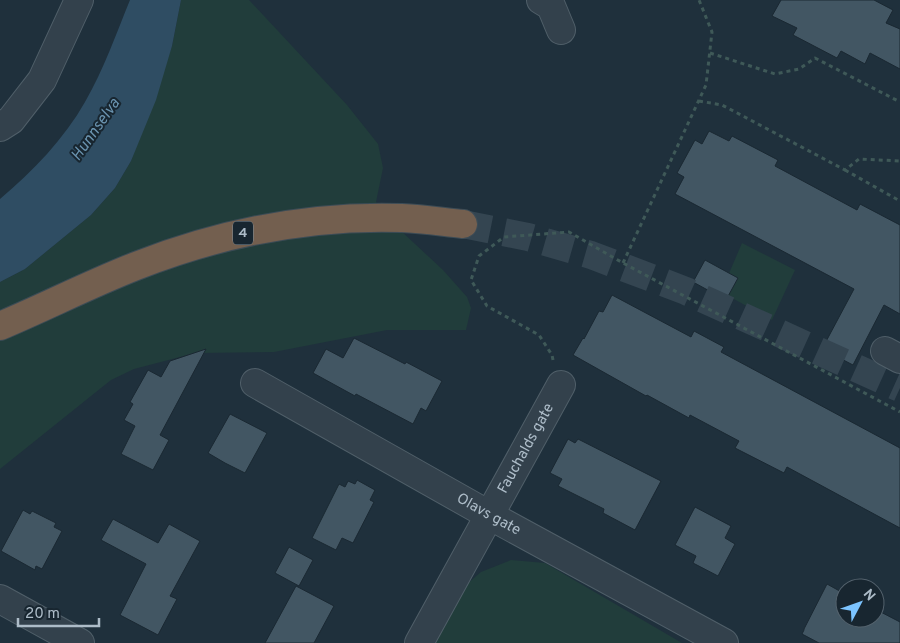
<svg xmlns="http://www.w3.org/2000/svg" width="900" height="643" viewBox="0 0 900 643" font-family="Overpass,sans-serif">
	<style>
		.green { fill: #213d3b }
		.water { fill: #2f4d63 }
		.building { fill: #425663; stroke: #1a2832 }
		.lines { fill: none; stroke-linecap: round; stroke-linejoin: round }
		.highway-tunnel { stroke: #344551; stroke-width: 28; stroke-dasharray: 28 14; stroke-linecap: butt }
		.minor-casing { stroke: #505f69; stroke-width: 30 }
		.highway-casing { stroke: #3d4c56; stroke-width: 30 }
		.path { stroke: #3f5958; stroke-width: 3; stroke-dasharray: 4 4; stroke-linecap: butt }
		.minor { stroke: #33414c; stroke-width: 28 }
		.highway { stroke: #735f4f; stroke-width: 28 }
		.labels { text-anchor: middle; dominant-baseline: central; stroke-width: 4; stroke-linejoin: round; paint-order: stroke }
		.shield { fill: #182630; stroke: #808f9a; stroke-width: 1 }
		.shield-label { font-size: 14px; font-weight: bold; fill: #adbcc8 }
		.street-label { font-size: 15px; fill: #adbcc8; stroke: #182630 }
		.water-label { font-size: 16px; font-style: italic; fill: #6a93af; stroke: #182630 }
	</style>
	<rect width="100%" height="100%" fill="#1f303c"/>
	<g class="green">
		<path d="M181,0H249L347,105L378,144L383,168L376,202L400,230L443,270L467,297L471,308L466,330H387L274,352L195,353L134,369L111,380L0,469V282L25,269L91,215L115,188L131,161L172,46Z"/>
		<path d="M742,243L795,270L772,320L721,292Z"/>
		<path d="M511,560L545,563L682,643H431L459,591L481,572Z"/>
	</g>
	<path class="water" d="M130,0H181L172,46L156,100L131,161L115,188L91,215L25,269L0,282V199C33,171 64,139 85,102C104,69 116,34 130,0Z"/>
	<g class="building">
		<path d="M781,0H874L893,10L886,23L900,29V69L870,53L865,64L841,51L837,58L793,35L797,28L772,16Z"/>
		<path d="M709,131L729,141L732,136L778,160L775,166L857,210L860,204L900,225V314L884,305L853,365L822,349L854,289L675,194L684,177L677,173L695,140L702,144Z"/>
		<path d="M705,260L738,278L726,300L693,282Z"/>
		<path d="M612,295L691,337L694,331L724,347L721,352L900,448V528L787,467L784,473L735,448L739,441L690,415L689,418L647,395L646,396L573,355L583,338L584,339L599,311L603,312Z"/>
		<path d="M354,338L405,364L406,362L442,381L426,411L421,408L413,424L356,394L355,396L313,373L326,349L343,358Z"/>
		<path d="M206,349L160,435L169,440L153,470L121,454L135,426L124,420L133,404L130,402L148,370L161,377L170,361Z"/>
		<path d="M230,414L267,433L245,473L225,463L208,453Z"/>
		<path d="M568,439L575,443L578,439L661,481L635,530L603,513L604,509L558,486L562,479L550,473Z"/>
		<path d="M357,480L375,490L370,500L374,502L353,543L342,538L336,550L312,538L339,484L345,487L348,481L355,484Z"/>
		<path d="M695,507L731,526L725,538L735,544L718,576L693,563L696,556L675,545Z"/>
		<path d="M23,510L30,514L32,511L56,523L54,527L62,531L42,569L36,566L35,570L1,551Z"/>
		<path d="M113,519L158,543L169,524L200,541L170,596L177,599L158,635L120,615L146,564L101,540Z"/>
		<path d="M289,547L313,560L299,586L275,573Z"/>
		<path d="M827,584L845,594V618H875V609L900,622V643H819L802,634L804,630V629Z"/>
		<path d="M296,586L334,606L314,643H265Z"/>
	</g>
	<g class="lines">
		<path class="highway-tunnel" d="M463,224L528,237L591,255L686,291L900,388"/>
		<g class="minor-casing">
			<g id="minor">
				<path d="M541,0L551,6L561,30"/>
				<path d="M0,127L11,120L42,80L79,0"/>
				<path d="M885,351L900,359"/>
				<path id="s1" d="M255,383L489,515L724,643"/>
				<path d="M0,599L80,643"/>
				<path id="s2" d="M419,643L561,385"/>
			</g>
		</g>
		<g class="highway-casing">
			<path id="highway" d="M0,326C45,307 90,284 136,266C220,233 311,215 402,218C423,219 443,222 463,224"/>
		</g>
		<g class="path">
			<path d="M710,53L775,74L799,69L815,58L900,102"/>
			<path d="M699,101L722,105L845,170L859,159L900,161"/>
			<path d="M845,170L900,201"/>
			<path d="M623,263L706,85L712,32L699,0"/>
			<path d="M553,360L552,355L539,335L487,306L471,280L479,256L504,237L569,232L623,263L900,412"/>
		</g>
		<use href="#minor" class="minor"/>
		<use href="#highway" class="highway"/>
	</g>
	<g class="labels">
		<rect class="shield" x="233" y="221.5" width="20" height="23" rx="4"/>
		<g class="shield-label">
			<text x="243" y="233">4</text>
		</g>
		<g class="street-label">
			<text stroke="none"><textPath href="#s2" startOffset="222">Fauchalds gate</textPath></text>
			<text stroke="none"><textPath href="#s1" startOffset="268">Olavs gate</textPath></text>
		</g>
		<g class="water-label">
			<text transform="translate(96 130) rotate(-55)">Hunnselva</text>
		</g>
	</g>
	<g transform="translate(860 603) rotate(49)"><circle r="24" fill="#182630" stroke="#54626d"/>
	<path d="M0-4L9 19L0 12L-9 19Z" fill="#7cc4ff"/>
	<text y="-8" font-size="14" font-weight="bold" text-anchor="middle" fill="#adbcc8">N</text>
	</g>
	<path d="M18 618v8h81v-8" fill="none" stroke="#adbcc8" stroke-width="2.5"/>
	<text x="25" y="618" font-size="15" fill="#adbcc8" stroke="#182630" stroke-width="4" paint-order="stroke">20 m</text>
</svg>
